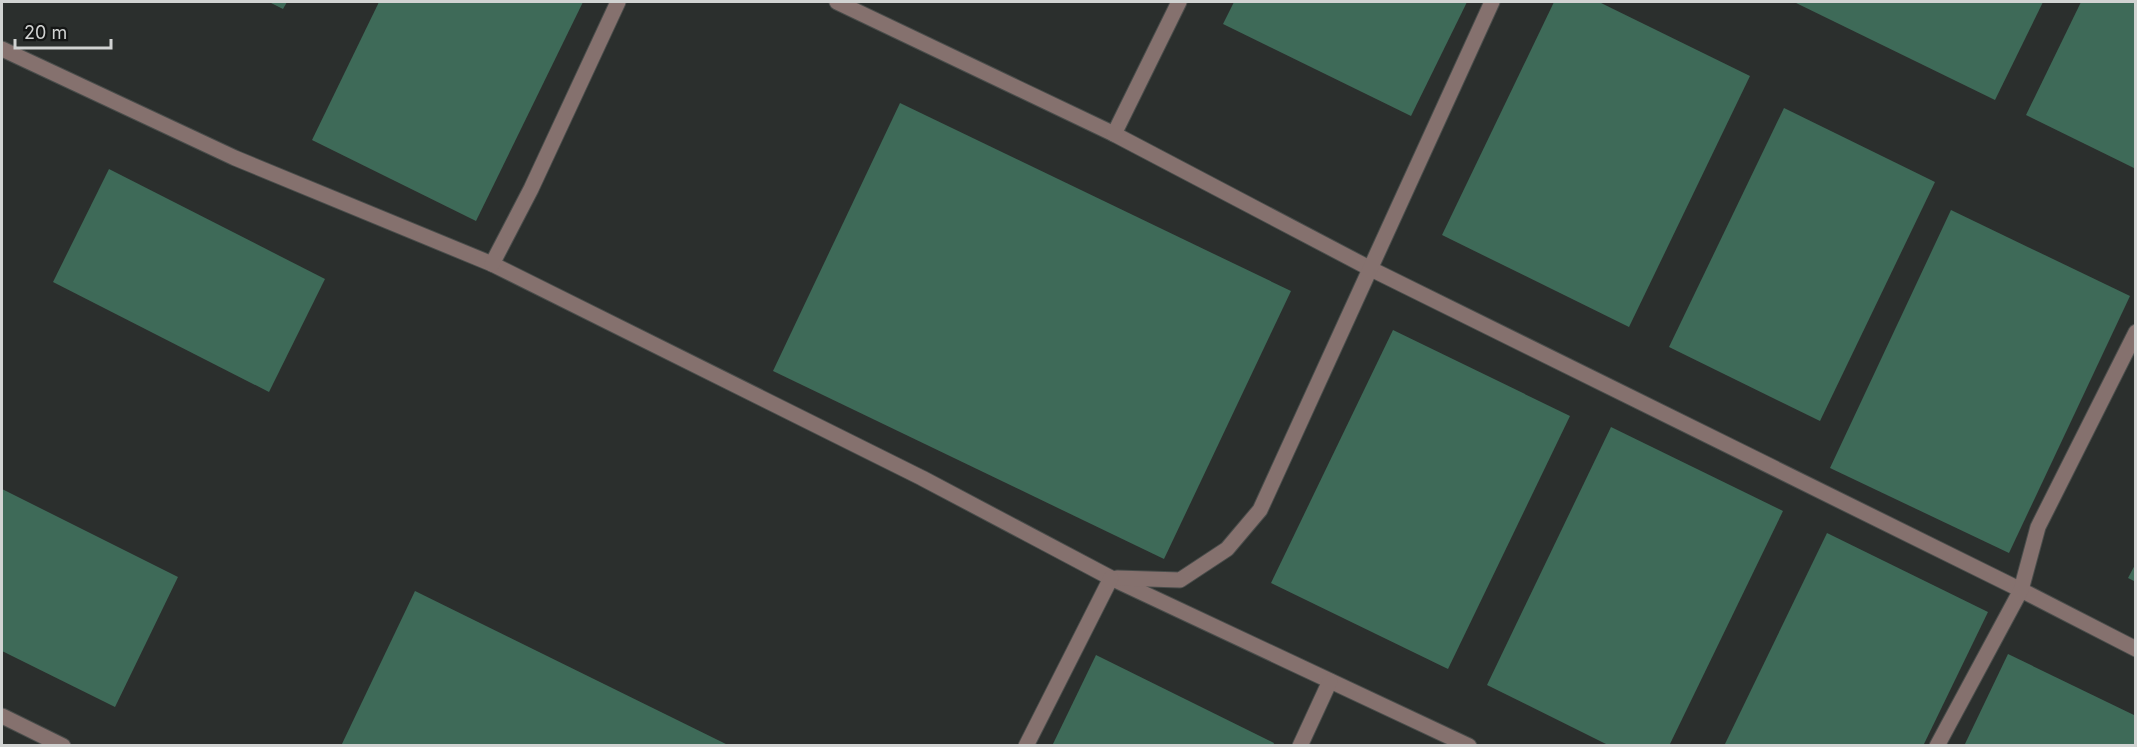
<svg xmlns="http://www.w3.org/2000/svg" width="2137" height="747" viewBox="0 0 2137 747" font-family="Inter,sans-serif">
	<style>
		.building { fill: #3e6a58 }
		.lines { fill: none; stroke-linecap: round; stroke-linejoin: round }
		.minor-casing { stroke: #494d4b; stroke-width: 17 }
		.minor { stroke: #85716e; stroke-width: 15 }
	</style>
	<rect width="100%" height="100%" fill="#2b2f2d"/>
	<g class="building">
		<path d="M269,2H287L283,9Z"/>
		<path d="M379,2H583L476,221L312,140Z"/>
		<path d="M1234,2H1467L1411,116L1223,24Z"/>
		<path d="M1554,2H1599L1750,76L1629,327L1442,235Z"/>
		<path d="M1794,2H2043L1995,100Z"/>
		<path d="M2081,2H2136V169L2026,115Z"/>
		<path d="M900,103L1291,291L1164,559L773,371Z"/>
		<path d="M1784,108L1935,182L1820,421L1669,347Z"/>
		<path d="M109,169L325,279L269,392L53,282Z"/>
		<path d="M1951,210L2130,296L2009,553L1830,468Z"/>
		<path d="M1393,330L1570,416L1448,669L1271,583Z"/>
		<path d="M1611,427L1783,511L1669,746H1610L1487,685Z"/>
		<path d="M2,489L178,577L115,707L2,651Z"/>
		<path d="M1827,533L1988,612L1923,746H1724Z"/>
		<path d="M2136,563V582L2128,578Z"/>
		<path d="M415,591L730,746H341Z"/>
		<path d="M2008,654L2136,716V746H1964Z"/>
		<path d="M1096,655L1274,743L1273,746H1052Z"/>
	</g>
	<g class="lines">
		<g class="minor-casing">
			<g id="minor">
				<path d="M837,2L1114,134L1371,269L2021,590L2136,649"/>
				<path d="M2,49L235,158L492,264L922,478L1111,578L1469,746"/>
				<path d="M1114,134L1179,2"/>
				<path d="M492,264L531,189L618,2"/>
				<path d="M1117,578L1180,580L1227,549L1260,510L1492,2"/>
				<path d="M2,716L63,746"/>
				<path d="M1026,746L1111,578"/>
				<path d="M1300,746L1330,681"/>
				<path d="M1937,746L2021,590L2038,527L2136,332"/>
			</g>
		</g>
		<use href="#minor" class="minor"/>
	</g>
	<rect width="2137" height="747" fill="none" stroke="#d1d3d2" stroke-width="6"/>
	<path d="M15 39v9h96v-9" fill="none" stroke="#d1d3d2" stroke-width="3"/>
	<text x="24" y="39" font-size="18" fill="#d1d3d2" stroke="#141615" stroke-width="4.5" paint-order="stroke">20 m</text>
</svg>
